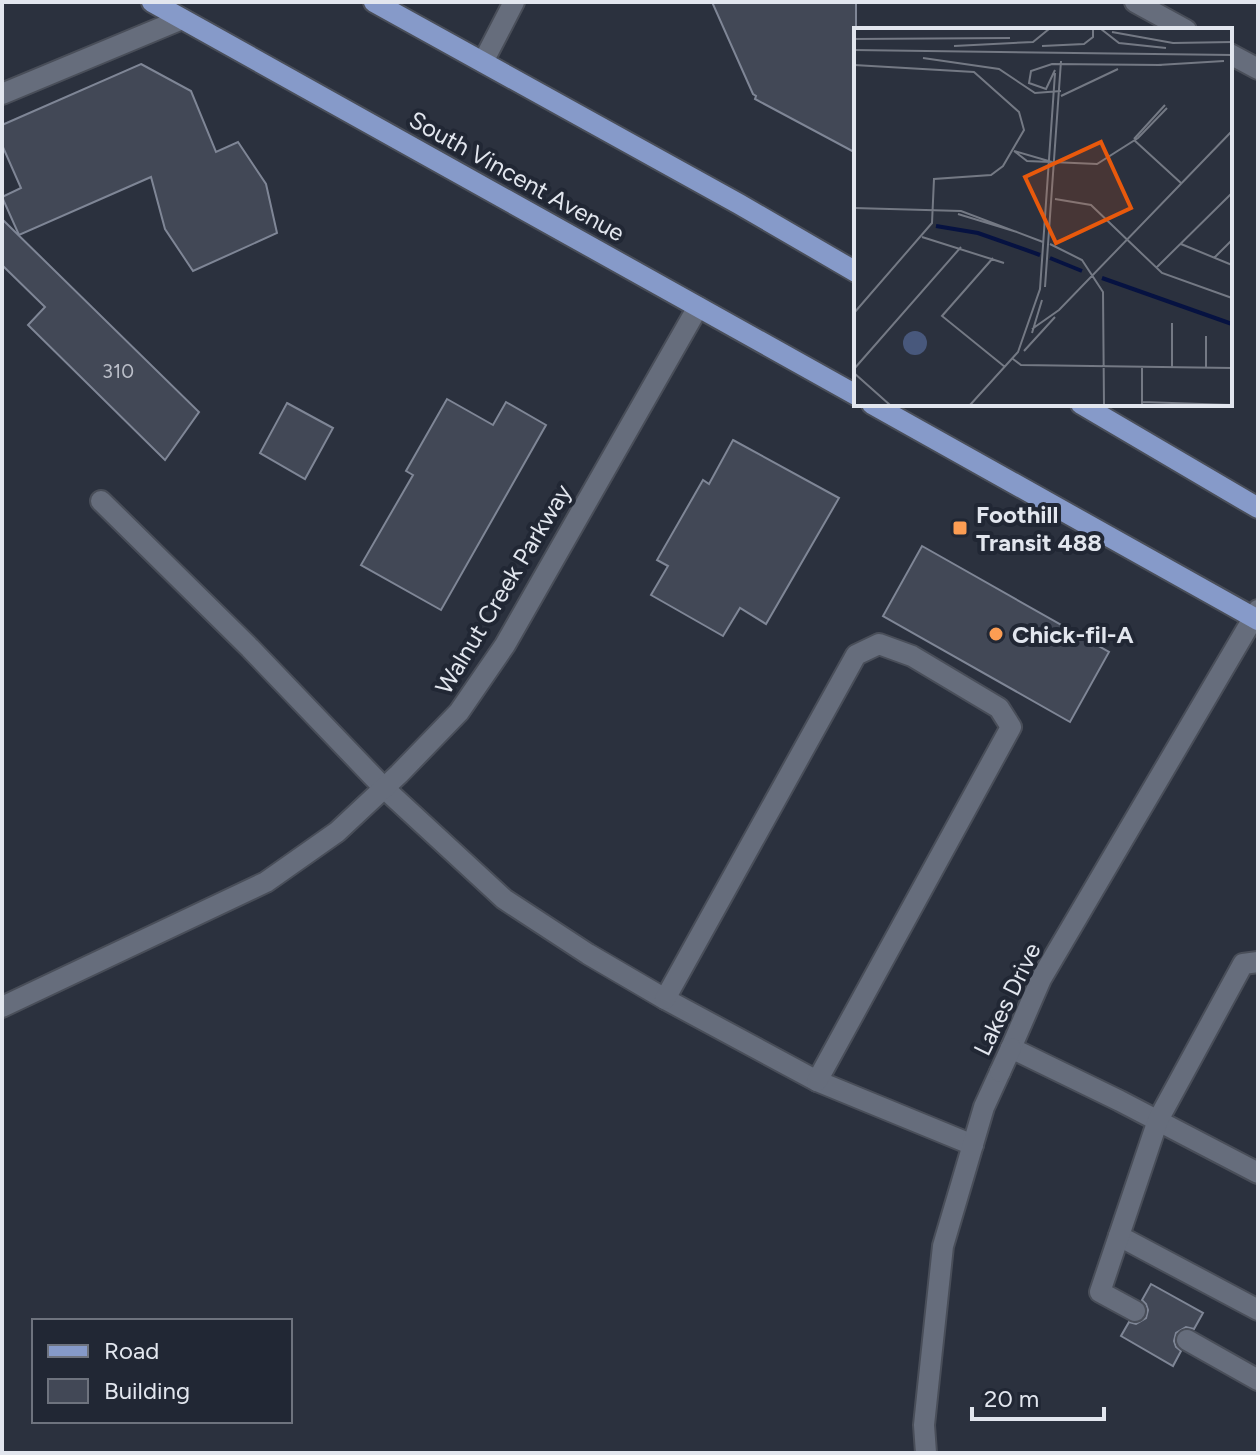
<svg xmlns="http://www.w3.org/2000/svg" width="1260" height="1455" viewBox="0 0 1260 1455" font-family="Figtree,sans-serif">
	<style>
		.building { fill: #424856; stroke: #7f8696; stroke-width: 2 }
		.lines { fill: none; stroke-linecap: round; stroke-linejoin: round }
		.lane-casing { stroke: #494e59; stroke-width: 24 }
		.street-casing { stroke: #494e59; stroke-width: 24 }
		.secondary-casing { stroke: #494e59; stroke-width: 24 }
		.primary-casing { stroke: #494e59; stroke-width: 24 }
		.lane { stroke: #666d7c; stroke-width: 20 }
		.street { stroke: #666d7c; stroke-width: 20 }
		.secondary { stroke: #666d7c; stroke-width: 20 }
		.primary { stroke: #869ac9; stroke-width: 20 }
		.poi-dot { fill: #fc9d53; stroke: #212734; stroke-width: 3 }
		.labels { text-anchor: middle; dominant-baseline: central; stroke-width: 8; stroke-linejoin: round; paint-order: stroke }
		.number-label { font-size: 20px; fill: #babec8 }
		.street-label { font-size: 24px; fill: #e2e6ee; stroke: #212734 }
		.poi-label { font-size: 24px; font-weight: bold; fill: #e2e6ee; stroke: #212734; text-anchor: start }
		.inset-river { fill: none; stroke: #061241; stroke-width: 4 }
		.inset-road { fill: none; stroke: #747984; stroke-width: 2 }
		.view { fill: #e8590c; fill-opacity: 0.15; stroke: #e8590c; stroke-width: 4 }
		.inset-edge { fill: none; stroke: #e2e6ee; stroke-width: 4 }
	</style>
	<rect width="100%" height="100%" fill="#2b313e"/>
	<g class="building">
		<path d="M712,2H856V153L755,99L756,96L753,94Z"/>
		<path d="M141,64L191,91L216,152L238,142L266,184L277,233L193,271L165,229L151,177L19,235L2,197L21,188L2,145V125Z"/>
		<path d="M2,219L199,412L165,460L28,325L45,307L2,265Z"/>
		<path d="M447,399L493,425L506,402L546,425L441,610L361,565L413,475L406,471Z"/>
		<path d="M287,403L333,428L305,479L260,453Z"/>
		<path d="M733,440L839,498L766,624L740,608L723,636L651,595L668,566L657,560L703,480L709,484Z"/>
		<path d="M922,546L1109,652L1070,722L883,616Z"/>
		<path d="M1151,1284L1203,1313L1194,1329L1186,1327L1176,1333L1174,1341L1176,1347L1181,1351L1173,1366L1121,1336L1129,1322L1136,1324L1146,1318L1148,1310L1146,1304L1142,1300Z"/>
	</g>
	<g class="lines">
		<g class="lane-casing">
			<g id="lane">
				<path d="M1135,2L1186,30"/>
				<path d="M1230,54L1258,69"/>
				<path d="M483,62L514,2"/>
				<path d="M2,94L182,19"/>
				<path d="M101,501L250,648L384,788L504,899L588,954L665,999L817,1081L973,1145"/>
				<path d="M665,999L856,655L879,644L912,656L999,708L1011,727L817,1081"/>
				<path d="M1011,1048L1120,1101L1258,1173"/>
				<path d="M1119,1236L1258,1310"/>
				<path d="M1135,1311L1100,1292L1158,1120L1243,964L1258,962"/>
				<path d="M1187,1340L1258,1380"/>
			</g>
		</g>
		<g class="street-casing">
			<g id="street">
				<path d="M2,1007L266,882L337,832L399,774L459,712L505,645L698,307"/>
				<path d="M1011,1048L1041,979L1258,610"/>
				<path d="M926,1453L924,1425L943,1246L984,1107L1000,1072"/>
			</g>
		</g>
		<g class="secondary-casing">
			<path id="secondary" d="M1000,1072L1011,1048"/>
		</g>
		<g class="primary-casing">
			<g id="primary">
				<path d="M152,2L856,395"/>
				<path d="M374,2L739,204L856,272"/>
				<path d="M872,404L1258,620"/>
				<path d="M1081,404L1258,508"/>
			</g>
		</g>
		<use href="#lane" class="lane"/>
		<use href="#street" class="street"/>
		<use href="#secondary" class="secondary"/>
		<use href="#primary" class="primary"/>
	</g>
	<g class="poi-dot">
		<rect x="952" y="520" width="16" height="16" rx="4"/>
		<circle cx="996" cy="634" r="8"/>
	</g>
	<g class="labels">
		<g class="number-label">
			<text x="118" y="371">310</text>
		</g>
		<g class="street-label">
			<text transform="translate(517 176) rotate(29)">South Vincent Avenue</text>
			<text transform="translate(503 589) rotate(-59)">Walnut Creek Parkway</text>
			<text transform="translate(1007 999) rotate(-64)">Lakes Drive</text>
		</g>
		<g class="poi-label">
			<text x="976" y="514">Foothill<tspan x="976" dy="28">Transit 488</tspan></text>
			<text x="1012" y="634">Chick-fil-A</text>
		</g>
	</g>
	<g transform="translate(854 28)">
		<rect width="378" height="378" fill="#2b313e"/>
		<path d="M49 315a12 12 0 1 1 24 0a12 12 0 1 1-24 0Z" fill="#48587c"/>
		<path class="inset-river" d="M82,198L124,205L186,227M196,230L228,243M248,250L378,296"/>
		<path class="inset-road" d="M247,1L265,15L312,20M258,4L319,15L378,14M0,11L156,10M100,18L179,14L195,1M188,18L230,16L239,9V1M0,22L378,27M69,30L145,41L181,65L207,63M0,37L120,44L165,84L170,102L149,138L137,147L80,151L78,195L0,285M304,37L370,33M201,42L192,61L175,55L177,43L198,36L308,37M207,68L264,41M280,111L311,77M280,112L327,155M160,123L198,134L243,136L284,110L313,80M160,123L173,133L197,134M201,171L237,177L308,245L378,270M0,180L107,183L189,214M104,186L163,204M68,209L150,235M196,216L228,232L249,264L250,377M327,216L378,237M139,230L88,288L151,339M360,230L378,212M302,240L378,165M191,259L207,33M178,301L205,282L378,103M178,305L188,272M170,323L201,289M159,331L167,337L378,340M288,339V377M318,339V295M352,339V308M0,341L107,219M0,345L36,377M288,374L378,377M116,377L164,324L186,261L201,45"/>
		<path class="view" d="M247,114L277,180L202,215L171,149Z"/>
		<rect width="378" height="378" class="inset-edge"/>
	</g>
	<rect width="1260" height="1455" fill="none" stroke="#e2e6ee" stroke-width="8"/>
	<rect x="32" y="1319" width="260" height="104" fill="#212734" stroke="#6e737e" stroke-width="2"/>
	<rect x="48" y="1345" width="40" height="12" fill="#869ac9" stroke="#6e737e" stroke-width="2"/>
	<text x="104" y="1359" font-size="24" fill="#e2e6ee">Road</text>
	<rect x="48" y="1379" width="40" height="24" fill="#424856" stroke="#6e737e" stroke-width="2"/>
	<text x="104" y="1399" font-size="24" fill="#e2e6ee">Building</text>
	<path d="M972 1407v12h132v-12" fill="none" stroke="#e2e6ee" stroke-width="4"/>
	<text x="984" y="1407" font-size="24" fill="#e2e6ee" stroke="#212734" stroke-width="6" paint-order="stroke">20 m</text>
</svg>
